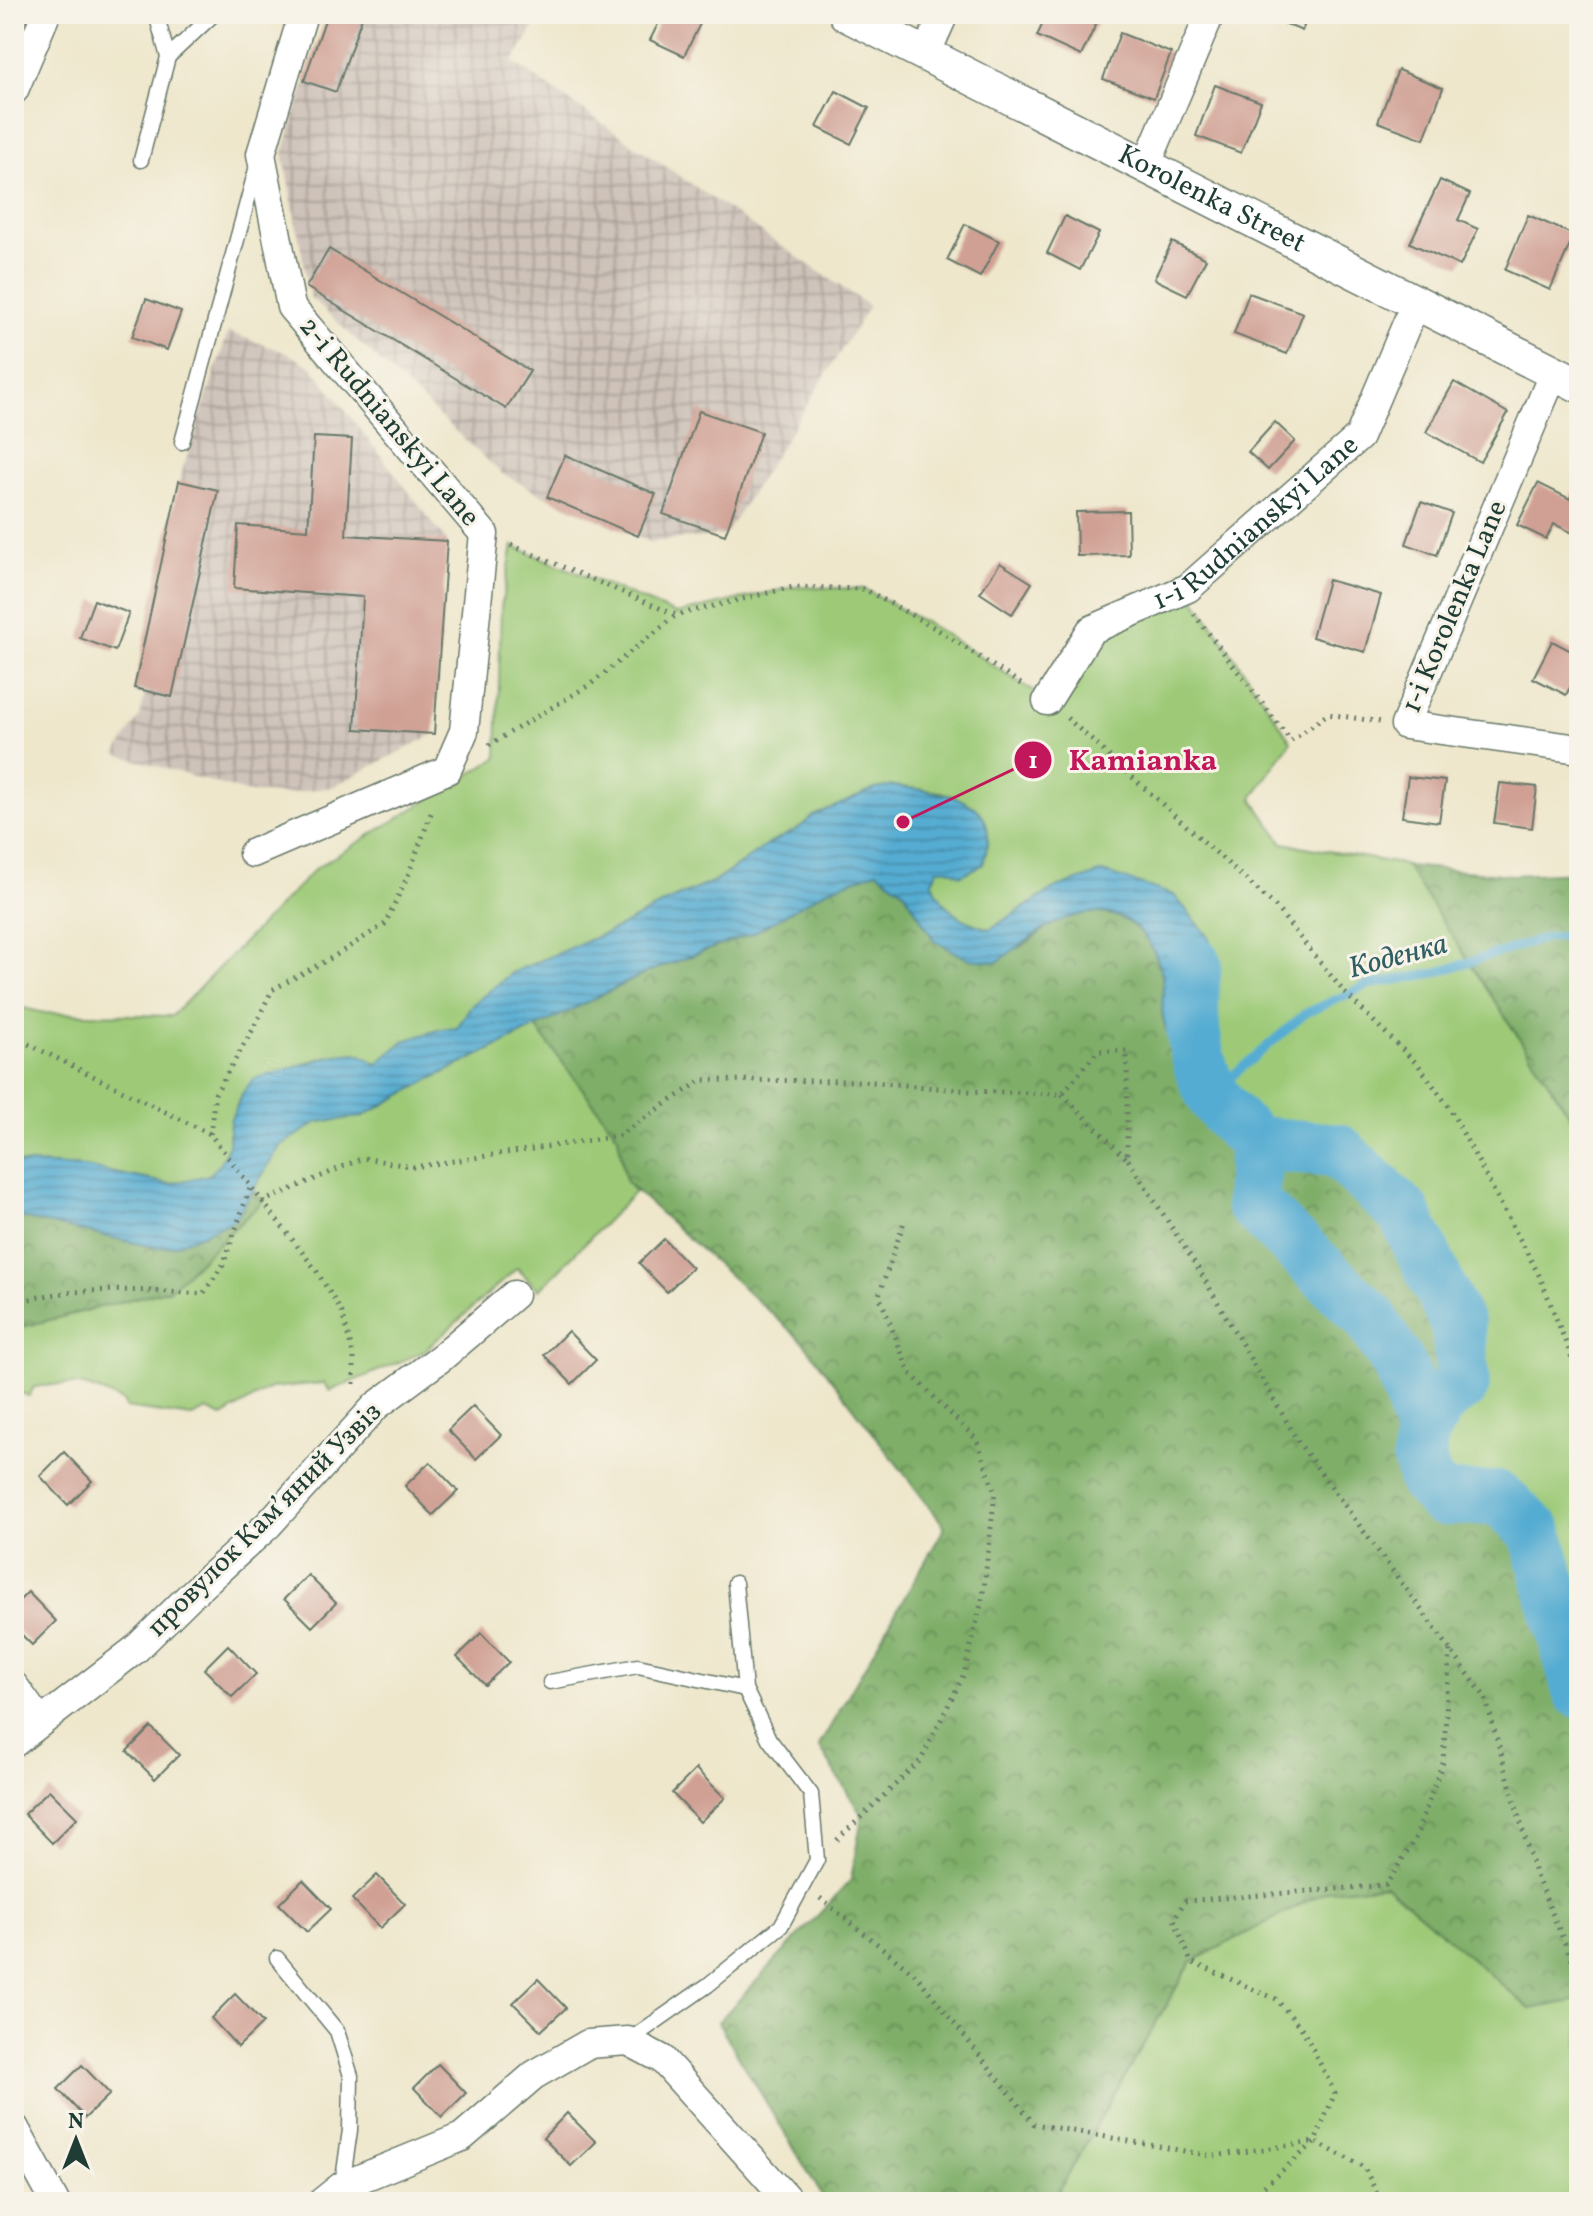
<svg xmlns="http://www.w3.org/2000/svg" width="1593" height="2216" viewBox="0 0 1593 2216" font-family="Vollkorn,serif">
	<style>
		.industrial { fill: url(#industrial-grid) }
		.grass { fill: #9eca78; stroke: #5e8456; stroke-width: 2 }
		.forest { fill: url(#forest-crowns); stroke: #4e764e; stroke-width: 2 }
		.water { fill: url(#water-rules); stroke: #3a7483; stroke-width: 2 }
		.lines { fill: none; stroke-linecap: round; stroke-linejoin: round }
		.stream { stroke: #55acd2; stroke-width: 9 }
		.river { stroke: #55acd2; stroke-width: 54 }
		.building { fill: #d0a094 }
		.service-casing { stroke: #677869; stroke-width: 17 }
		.minor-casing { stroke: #677869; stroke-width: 31 }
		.tertiary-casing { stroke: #677869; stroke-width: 37 }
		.path { stroke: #677869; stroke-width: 5; stroke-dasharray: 2 6; stroke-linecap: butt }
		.service { stroke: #fff; stroke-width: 14 }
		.minor { stroke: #fff; stroke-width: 28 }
		.tertiary { stroke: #fff; stroke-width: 34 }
		.labels { text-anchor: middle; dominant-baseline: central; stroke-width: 6; stroke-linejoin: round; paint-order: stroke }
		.street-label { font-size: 28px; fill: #1f3d34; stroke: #f7f3e8 }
		.water-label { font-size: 30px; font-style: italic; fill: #2f5e63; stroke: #f7f3e8 }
		.leader { fill: none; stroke: #c2185b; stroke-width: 3 }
		.callout-dot { fill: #c2185b; stroke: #f7f3e8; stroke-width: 3 }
		.mark-label { font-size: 24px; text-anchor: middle; font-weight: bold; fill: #fff }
		.callout-label { font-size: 30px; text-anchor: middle; font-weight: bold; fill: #c2185b; stroke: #f7f3e8; stroke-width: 6; stroke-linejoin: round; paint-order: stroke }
	</style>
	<defs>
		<pattern id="industrial-grid" width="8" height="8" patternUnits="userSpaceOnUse" patternTransform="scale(2)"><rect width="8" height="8" fill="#cec2b9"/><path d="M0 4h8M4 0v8" fill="none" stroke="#a79f97"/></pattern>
		<pattern id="forest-crowns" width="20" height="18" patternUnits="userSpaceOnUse" patternTransform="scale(2)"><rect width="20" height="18" fill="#7eae68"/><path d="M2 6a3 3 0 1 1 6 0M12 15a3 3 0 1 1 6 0" fill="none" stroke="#678f56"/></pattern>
		<pattern id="water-rules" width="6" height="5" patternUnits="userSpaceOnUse" patternTransform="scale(2)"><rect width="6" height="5" fill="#55acd2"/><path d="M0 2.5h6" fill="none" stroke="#468dab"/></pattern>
	</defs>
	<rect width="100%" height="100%" fill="#f7f3e8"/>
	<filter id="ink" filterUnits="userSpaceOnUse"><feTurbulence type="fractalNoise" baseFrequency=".0125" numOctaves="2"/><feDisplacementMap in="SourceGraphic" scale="16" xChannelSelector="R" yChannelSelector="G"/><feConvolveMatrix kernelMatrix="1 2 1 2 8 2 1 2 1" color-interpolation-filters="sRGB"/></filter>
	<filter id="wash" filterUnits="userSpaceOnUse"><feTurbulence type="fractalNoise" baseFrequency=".006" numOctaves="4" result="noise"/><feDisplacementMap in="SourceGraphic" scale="32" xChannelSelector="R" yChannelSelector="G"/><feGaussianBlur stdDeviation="1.8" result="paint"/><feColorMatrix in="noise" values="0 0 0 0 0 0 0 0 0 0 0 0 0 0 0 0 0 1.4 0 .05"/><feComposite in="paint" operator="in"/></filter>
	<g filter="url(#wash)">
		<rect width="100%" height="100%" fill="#eee7cc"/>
		<g class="industrial">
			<path d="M327,14H542L513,62L869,306L725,535L650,542L547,497L501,473L310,297L283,153Z"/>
			<path d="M228,332L287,353L312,367L447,541L434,734L332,787L285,794L246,792L116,754L140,716L145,695L133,692L134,688L179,481Z"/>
		</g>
		<g class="grass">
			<path d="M513,546L676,614L793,587L864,589L935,628L1047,700L1091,630L1188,588L1291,741L1252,798L1283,843L1406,865L1579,1129V1691L1536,1532L1468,1500L1442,1499L1425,1480L1419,1457L1422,1433L1440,1401L1463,1384L1458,1326L1337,1150L1256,1143L1211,1094L1195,1035L1218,1022L1216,978L1209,936L1054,889L990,929C959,921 944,911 932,881L938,869H949L957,798L941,792L894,786L876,789L813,816L798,829L767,845L717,880L666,902L620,927L513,972L471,1006L457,1028C422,1031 403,1042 377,1064C370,1061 362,1054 355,1054C319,1051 273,1078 242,1094L230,1121L229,1145L219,1165L209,1175L170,1184L84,1167L14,1163V1006L45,1013L172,1016L316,868L497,758L501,607Z"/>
			<path d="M536,1027L618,1136L626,1181L635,1192L539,1290L517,1268L423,1352L330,1391L324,1383L270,1388L222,1417L207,1410L192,1417L126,1408L124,1402C87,1384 75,1381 34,1387L29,1396L14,1390V1329L170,1289L262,1202L251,1188L280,1146L318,1122L361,1117L427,1081Z"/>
			<path d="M1386,1885L1530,2009L1579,2000V2202H1052L1191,1962L1327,1891Z"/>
		</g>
		<g class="forest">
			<path d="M1406,866L1512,875L1579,872V1129Z"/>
			<path d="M877,870L904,891L934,940L968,959C985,955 1006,953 1022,946C1033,941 1041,930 1051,925C1098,900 1141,914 1159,964C1167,986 1160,999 1163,1018C1165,1026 1168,1034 1170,1042L1195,1035L1211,1094L1256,1143L1337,1150L1404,1213L1458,1326L1463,1384L1440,1401L1422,1433L1419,1457L1425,1480L1442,1499L1498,1498L1536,1532L1579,1691V2000L1530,2009L1386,1885L1327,1891L1191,1962L1052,2202H826L718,2022L851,1880L862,1816L819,1746L945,1527L804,1343L626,1182L618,1136L536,1027L648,972L753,933L829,889Z"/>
			<path d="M251,1188L262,1202L170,1289L14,1329V1216L158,1248C198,1242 222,1214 251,1188Z"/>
		</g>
		<path class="water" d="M894,786C920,790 981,793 987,827C990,839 986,853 983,865L961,875L949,869H938L932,881C944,911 960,921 990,929L1054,889L1103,872L1174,895L1209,937L1216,978L1218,1022L1170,1042C1168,1035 1165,1026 1163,1018C1160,999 1167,984 1159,963C1139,912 1101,901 1053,924C1034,933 1015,951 997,962L968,959L934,940L904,891L877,871L829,889L753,933L648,972L427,1081L361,1117L318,1122L280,1146L235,1220L176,1245L158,1248L14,1216V1163L84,1167L170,1184L209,1175L219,1165L229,1145L230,1121L242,1094L253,1079L332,1056L357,1053L377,1064L404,1041L441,1029L457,1028L471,1006L513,972L620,927L666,902L717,880L767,845L798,829L813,816L875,789Z"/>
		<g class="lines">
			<path class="stream" d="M1211,1094L1306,1013L1368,985L1435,973L1545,938L1579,935"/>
			<g class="river">
				<path d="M1192,961L1195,964C1189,1006 1191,1054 1211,1092C1220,1110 1242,1128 1256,1143L1337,1150L1404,1213L1458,1326L1463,1384L1440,1401L1422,1433L1419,1457L1425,1480L1442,1499L1498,1498L1536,1532L1579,1691"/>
				<path d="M1256,1143L1252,1203L1370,1317L1401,1368L1422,1433"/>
			</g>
		</g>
		<g id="blocks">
			<g class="building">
				<path d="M327,14H363L336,92L304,81Z"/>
				<path d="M663,14H691L702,20L684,56L650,40Z"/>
				<path d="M1047,14H1101L1081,56L1037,36Z"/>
				<path d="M1262,14H1309L1302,31Z"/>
				<path d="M1120,33L1171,53L1154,98L1103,79Z"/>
				<path d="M1398,70L1443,88L1424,139L1378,122Z"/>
				<path d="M1215,85L1261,102L1241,153L1196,136Z"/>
				<path d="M836,91L869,108L851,144L817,127Z"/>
				<path d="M1440,180L1470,194L1458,220L1478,229L1460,266L1410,243Z"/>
				<path d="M1528,215L1574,235L1550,290L1505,270Z"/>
				<path d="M1065,216L1099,233L1080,270L1047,253Z"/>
				<path d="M965,224L999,241L980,277L947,260Z"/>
				<path d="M1172,242L1206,259L1187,295L1154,279Z"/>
				<path d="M329,249L530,371L506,409L306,287Z"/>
				<path d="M1249,293L1303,313L1287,354L1234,334Z"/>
				<path d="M146,299L181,312L167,350L132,337Z"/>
				<path d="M1454,382L1508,413L1480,462L1426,432Z"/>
				<path d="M699,411L761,432L725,535L663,514Z"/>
				<path d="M1275,422L1295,441L1268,470L1248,452Z"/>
				<path d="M314,437L352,439L346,535L447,541L434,734L355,729L363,597L234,588L238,525L308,530Z"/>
				<path d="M565,455L656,494L638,536L547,497Z"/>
				<path d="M1579,480L1577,535L1554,524L1546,539L1517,525L1538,483L1570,499Z"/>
				<path d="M179,481L218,490L172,697L134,688Z"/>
				<path d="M1421,502L1452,513L1437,555L1406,544Z"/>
				<path d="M1128,511L1129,555L1077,556L1076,512Z"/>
				<path d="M1000,563L1032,583L1012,614L980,593Z"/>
				<path d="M1328,580L1381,595L1365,652L1312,637Z"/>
				<path d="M94,600L129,613L115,651L80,638Z"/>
				<path d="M1552,641L1579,655V670L1566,695L1533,678Z"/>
				<path d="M1408,777L1445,781L1439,822L1402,817Z"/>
				<path d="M1500,783L1537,787L1532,828L1494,823Z"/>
				<path d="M664,1239L692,1268L667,1292L639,1263Z"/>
				<path d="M568,1331L596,1360L572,1384L544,1355Z"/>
				<path d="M473,1406L501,1435L476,1459L448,1430Z"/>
				<path d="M64,1452L92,1481L68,1505L40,1476Z"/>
				<path d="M430,1462L458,1491L433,1515L405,1486Z"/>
				<path d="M308,1575L336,1603L312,1627L284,1599Z"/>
				<path d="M28,1592L56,1621L32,1645L14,1627V1606Z"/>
				<path d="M481,1633L509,1662L485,1685L457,1657Z"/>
				<path d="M228,1645L256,1674L232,1697L204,1669Z"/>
				<path d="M151,1727L179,1755L155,1779L127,1751Z"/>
				<path d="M696,1769L725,1798L700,1822L672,1793Z"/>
				<path d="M49,1790L77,1818L52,1843L24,1814Z"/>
				<path d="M377,1875L405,1904L380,1928L352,1899Z"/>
				<path d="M303,1880L331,1909L307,1932L279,1904Z"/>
				<path d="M538,1979L566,2008L541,2031L513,2003Z"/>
				<path d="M235,1994L263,2023L238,2047L211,2018Z"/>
				<path d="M438,2064L466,2093L442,2117L414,2088Z"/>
				<path d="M82,2065L110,2094L85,2118L58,2089Z"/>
				<path d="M567,2113L596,2142L571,2166L543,2138Z"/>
			</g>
		</g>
	</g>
	<g filter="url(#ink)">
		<use href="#blocks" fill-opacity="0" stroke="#677869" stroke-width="2"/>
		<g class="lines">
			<g class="service-casing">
				<g id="service">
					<path d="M168,57L214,14"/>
					<path d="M141,160L168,57L156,14"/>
					<path d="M182,442L257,166"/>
					<path d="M550,1682L638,1666L745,1689"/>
					<path d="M277,1958L337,2031L351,2076L350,2130L342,2186"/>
					<path d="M628,2041L708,1985L781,1926L817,1860L811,1794L769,1739L745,1689L735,1583"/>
				</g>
			</g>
			<g class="minor-casing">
				<g id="minor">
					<path d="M925,56L944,14"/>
					<path d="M14,90L46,14"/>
					<path d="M1146,166L1210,14"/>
					<path d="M1554,372L1405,725L1579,749"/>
					<path id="s1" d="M1047,701L1091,630L1188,588L1359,437L1416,302"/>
					<path d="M253,853L447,770L464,731L484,534L291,307L261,154L303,14"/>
					<path d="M14,1686L40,1722"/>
					<path d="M14,1743L136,1649L194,1592L268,1525L376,1406L442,1357L514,1295"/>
					<path d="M14,2127L55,2202"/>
					<path d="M322,2202L342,2186L462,2137L534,2075L588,2044L628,2041L662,2059L790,2202"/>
				</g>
			</g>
			<g class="tertiary-casing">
				<g id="tertiary">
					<path id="s2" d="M846,14L1579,385"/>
				</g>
			</g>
			<g class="path">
				<path d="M511,545L676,615L793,587L864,589L935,628L1024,686"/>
				<path d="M1194,614L1291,741L1328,714L1381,722"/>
				<path d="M1067,718L1274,905L1344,992L1419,1066L1449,1107L1540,1277L1573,1361L1579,1386"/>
				<path d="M489,745L591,684L676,615"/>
				<path d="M14,1037L210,1134L316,1270L342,1313L354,1358V1389"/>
				<path d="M1062,1094L1126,1158"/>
				<path d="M210,1134L215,1094L252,1031L272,990L333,957L385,924L409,873L433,808"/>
				<path d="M262,1202L363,1158L414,1167L618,1136L702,1080L861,1081L970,1091L1062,1094L1098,1051H1127V1158L1198,1268L1299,1443L1485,1697L1535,1873L1579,1976"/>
				<path d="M14,1303C79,1285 137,1290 203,1294L223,1265L250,1188"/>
				<path d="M837,1840L921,1760L964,1674L983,1596L995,1493L977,1440L909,1372L879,1295L904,1222"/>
				<path d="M820,1898L916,1975L1034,2124L1212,2156L1315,2142L1364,2167L1381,2202"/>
				<path d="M1246,2202L1315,2142L1335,2093L1303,2030L1276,1999L1191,1962L1174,1919L1185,1901L1386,1885L1415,1839L1443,1762L1450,1649"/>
			</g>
			<use href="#service" class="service"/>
			<use href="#minor" class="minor"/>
			<use href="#tertiary" class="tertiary"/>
		</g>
	</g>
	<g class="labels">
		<g class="street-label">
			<text stroke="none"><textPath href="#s2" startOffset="410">Korolenka Street</textPath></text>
			<text transform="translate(389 422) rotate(50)">2-i Rudnianskyi Lane</text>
			<text stroke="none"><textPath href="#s1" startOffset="282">1-i Rudnianskyi Lane</textPath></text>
			<text transform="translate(1455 607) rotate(-67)">1-i Korolenka Lane</text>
			<text transform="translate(265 1520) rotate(-45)">провулок Камʼяний Узвіз</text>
		</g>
		<g class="water-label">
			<text transform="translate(1398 957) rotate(-15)">Коденка</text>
		</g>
	</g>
	<path class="leader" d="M903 822L1033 760"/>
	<g class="callout-dot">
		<circle cx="903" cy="822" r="8"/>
		<circle cx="1033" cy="760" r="20"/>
	</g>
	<g class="mark-label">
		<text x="1033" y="768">1</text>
	</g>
	<g class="callout-label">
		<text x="1143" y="770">Kamianka</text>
	</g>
	<rect width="1593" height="2216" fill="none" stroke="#f7f3e8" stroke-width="48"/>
	<g transform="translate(76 2140)" stroke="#f7f3e8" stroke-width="6" paint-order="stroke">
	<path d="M0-6L14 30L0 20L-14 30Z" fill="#1f3d34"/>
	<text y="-12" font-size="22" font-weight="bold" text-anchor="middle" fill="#1f3d34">N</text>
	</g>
</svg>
